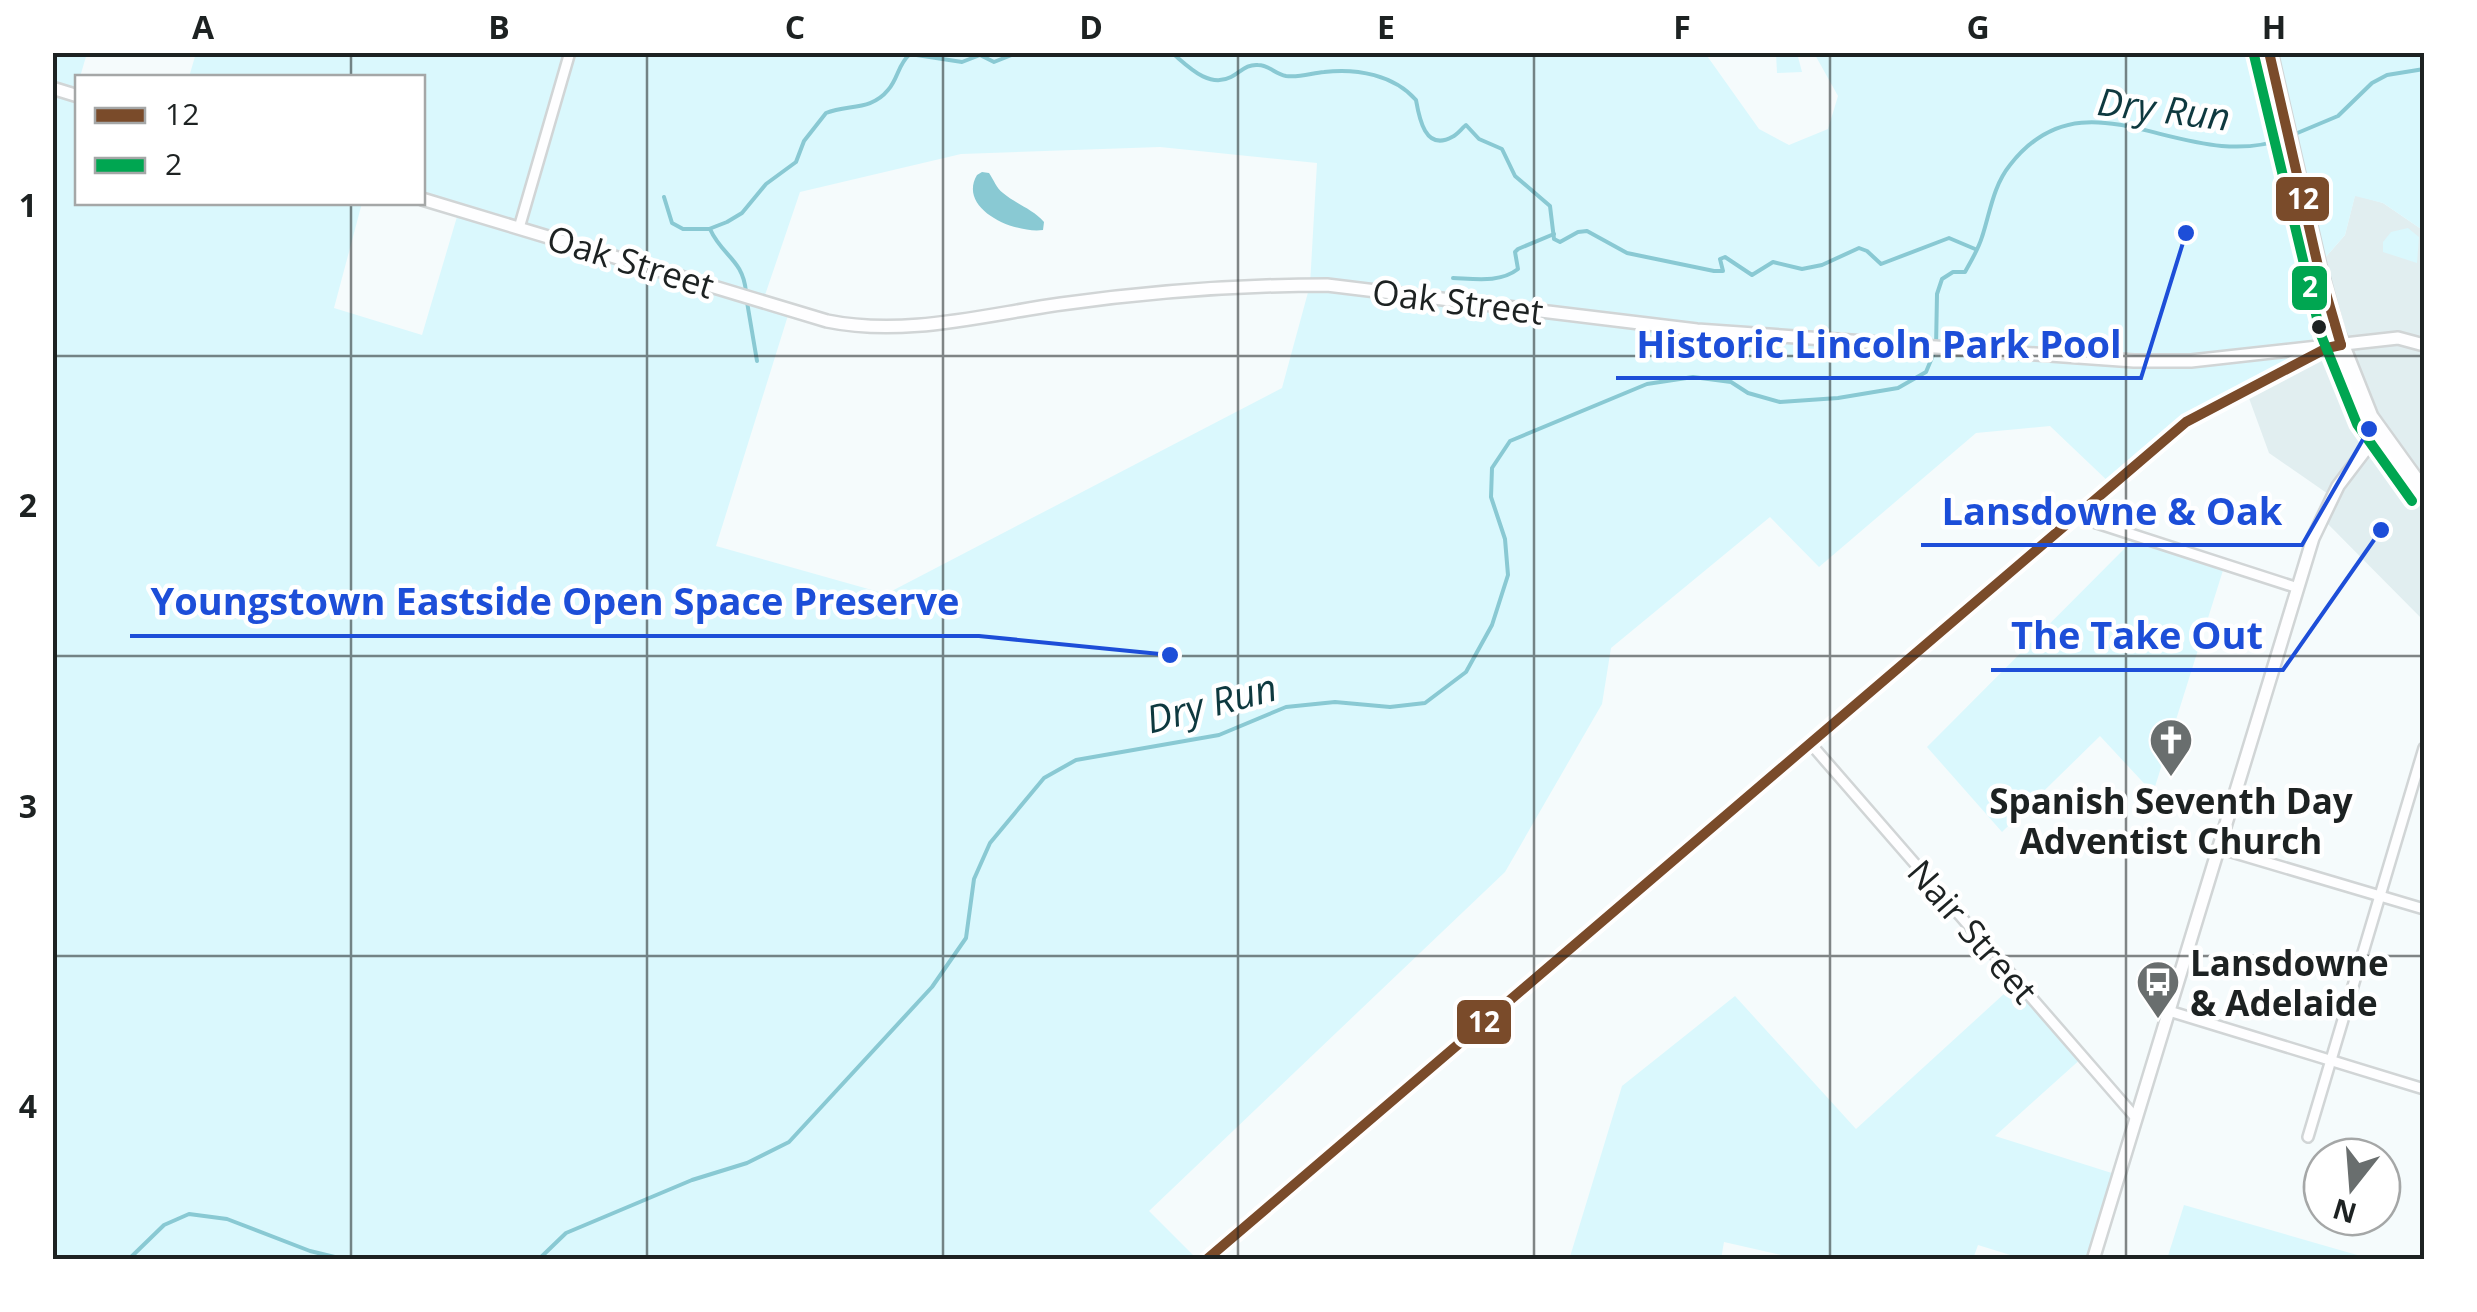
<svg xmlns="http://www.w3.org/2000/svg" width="2477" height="1312" viewBox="0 0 2477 1312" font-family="'Open Sans',sans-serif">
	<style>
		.built { fill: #e1eef0 }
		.green { fill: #daf8fd; fill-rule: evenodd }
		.water { fill: #89c9d3 }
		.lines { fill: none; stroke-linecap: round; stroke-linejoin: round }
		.stream { stroke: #89c9d3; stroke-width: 4 }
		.street-casing { stroke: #d1d5d6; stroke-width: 14 }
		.secondary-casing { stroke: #d1d5d6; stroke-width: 16 }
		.highway-casing { stroke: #d1d5d6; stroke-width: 20 }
		.street { stroke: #fefeff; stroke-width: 9 }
		.secondary { stroke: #fefeff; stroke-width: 11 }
		.highway { stroke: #fefeff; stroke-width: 15 }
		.bus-1-casing { stroke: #fff; stroke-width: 18 }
		.bus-2-casing { stroke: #fff; stroke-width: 18 }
		.bus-1 { stroke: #7a4b2a; stroke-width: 10 }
		.bus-2 { stroke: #00a651; stroke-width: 10 }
		.grid { fill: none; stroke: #1d2222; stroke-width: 2.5; stroke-opacity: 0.55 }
		.bus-dot { fill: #1d2222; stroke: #fff; stroke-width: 4 }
		.labels { text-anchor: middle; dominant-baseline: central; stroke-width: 9; stroke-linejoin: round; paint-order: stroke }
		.street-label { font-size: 35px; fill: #1d2222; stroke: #fff }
		.poi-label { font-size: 35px; font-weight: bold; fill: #1d2222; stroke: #fff }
		.water-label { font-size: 38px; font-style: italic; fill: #0e393f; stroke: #fff }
		.leader { fill: none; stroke: #1d4ed8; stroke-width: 4 }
		.callout-dot { fill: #1d4ed8; stroke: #fff; stroke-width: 4 }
		.callout-label { font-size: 38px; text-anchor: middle; font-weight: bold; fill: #1d4ed8; stroke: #fff; stroke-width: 9; stroke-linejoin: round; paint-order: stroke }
		.line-badge { stroke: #fff; stroke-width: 4 }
		.badge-label { font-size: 28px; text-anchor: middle; font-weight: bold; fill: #fff }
		.neatline { fill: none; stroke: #1d2222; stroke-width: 4 }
		.grid-label { font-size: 32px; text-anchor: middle; font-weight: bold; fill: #1d2222 }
	</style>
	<rect width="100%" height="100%" fill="#f5fbfc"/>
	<path class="built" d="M2355,195L2383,203L2424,231V621L2321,517L2331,496L2269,453L2246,390L2318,266L2345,235Z"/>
	<g class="green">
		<path d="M52,53H87L80,77L78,78L75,95L78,202L362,203L334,308L422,335L459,210L423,199L422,78L189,77L196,53H1705L1759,129L1789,145L1828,129L1838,96L1814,53H2424V231L2383,203L2355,196L2345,235L2318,266L2341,345L2327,348L2204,411L2112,485L2050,426L1976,433L1819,567L1770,517L1611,648L1602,704L1505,872L1149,1211L1197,1259H53ZM1160,147L1317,163L1310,285L1282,388L886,594L716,546L790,309L763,301L800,192L961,154Z"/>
		<path d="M1776,53H1797L1802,72L1777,73Z"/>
		<path d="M2408,228L2419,237L2417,263L2383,252V242L2391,232Z"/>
		<path d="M2137,536L2225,564L2153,793L2100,736L2002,832L1927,747Z"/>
		<path d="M2017,982L2083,1057L1995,1136L2118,1175L2093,1259H2023L1978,1245L1973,1259L1803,1260L1724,1242L1721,1259L1569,1260L1622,1086L1735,996L1856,1129Z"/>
		<path d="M2184,1205L2371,1259H2167Z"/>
	</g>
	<path class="water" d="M982,172L989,173C994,180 996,188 1003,193C1016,204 1033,209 1044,222L1043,230C1015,234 957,209 977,175Z"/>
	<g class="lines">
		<g class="stream">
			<path d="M1171,52C1187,65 1208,89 1231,77C1241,72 1246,64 1258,65C1269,65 1275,74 1286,76C1299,78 1312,73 1324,72C1357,68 1394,75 1416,100C1419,117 1425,152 1452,137C1458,134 1461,129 1466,125L1479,139L1502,149L1515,176L1550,206L1554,239L1560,242L1578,232L1587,231L1627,253L1714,271H1723L1720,259L1725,257L1752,275L1773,262L1802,269L1822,265L1859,248L1867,251L1881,264L1949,238L1975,249"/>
			<path d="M2295,134L2338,116L2372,83L2387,75L2424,69"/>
			<path d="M664,197L672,223L683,229H709L727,222L742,213L766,184L796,162L804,141L826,113C848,104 871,111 888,90C898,79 898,64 910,54L962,62L980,55L994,62L1019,52"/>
			<path d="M710,229C722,256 743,259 746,292"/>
			<path d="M1453,278C1476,279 1500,283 1518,269L1515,252L1518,249L1554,234"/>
			<path d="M747,302L757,361"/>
			<path d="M128,1260L164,1225L189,1214L227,1219L310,1251L347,1260"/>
			<path d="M538,1260L566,1233L692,1180L747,1163L789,1142L932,987L966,938L974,879L990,843L1044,778L1076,760L1219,735L1286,707L1335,702L1390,707L1425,703L1466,672L1492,625L1508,575L1505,539L1491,497L1492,468L1510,441L1647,384L1693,377L1731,382L1748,393L1780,402L1838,398L1898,388L1926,372L1936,348L1937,294L1942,279L1953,272H1965C1971,261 1978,250 1982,237C1990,213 1993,186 2010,165C2088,65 2183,177 2286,138"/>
		</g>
		<g class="street-casing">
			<g id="street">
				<path d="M519,228L570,52"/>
				<path d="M2075,516L2298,588"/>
				<path d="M1810,743L2136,1118"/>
				<path d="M2218,848L2424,909"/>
				<path d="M2169,1011L2424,1089"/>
				<path d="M2308,1137L2424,748"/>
			</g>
		</g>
		<g class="secondary-casing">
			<g id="secondary">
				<path d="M52,88L78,96"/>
				<path d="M422,199L827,321C905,337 983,315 1061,304C1148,292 1238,285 1327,285L1697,330L2134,361H2191L2398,338L2424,345"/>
				<path d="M1205,1260L2186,422L2320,352"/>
				<path d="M2093,1260L2313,538L2338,486L2379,432"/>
			</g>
		</g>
		<g class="highway-casing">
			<path id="highway" d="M2269,52L2318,266L2335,329L2370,417L2424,492"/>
		</g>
		<use href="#street" class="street"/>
		<use href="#secondary" class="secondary"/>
		<use href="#highway" class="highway"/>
		<g class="bus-1-casing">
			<g id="bus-1">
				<path d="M2269,52L2318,266L2341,345"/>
				<path d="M1206,1260L2186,422L2327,348L2341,345"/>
			</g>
		</g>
		<g class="bus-2-casing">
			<path id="bus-2" d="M2254,55L2321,335L2357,424L2412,501"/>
		</g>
		<use href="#bus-1" class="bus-1"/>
		<use href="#bus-2" class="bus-2"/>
	</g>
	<path class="grid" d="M351,52V78M647,52V1260M943,52V1260M1238,52V1260M1534,52V1260M1830,52V1260M2126,52V1260M351,202V1260M52,356H2424M52,656H2424M52,956H2424"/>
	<defs>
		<g id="church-pin" transform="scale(2.25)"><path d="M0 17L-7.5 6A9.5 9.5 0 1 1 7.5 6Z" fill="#696e6e" stroke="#fff"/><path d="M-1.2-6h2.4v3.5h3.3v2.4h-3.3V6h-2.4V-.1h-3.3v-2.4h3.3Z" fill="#fff"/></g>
		<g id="bus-pin" transform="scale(2.25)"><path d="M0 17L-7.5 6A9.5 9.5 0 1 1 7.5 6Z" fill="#696e6e" stroke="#fff"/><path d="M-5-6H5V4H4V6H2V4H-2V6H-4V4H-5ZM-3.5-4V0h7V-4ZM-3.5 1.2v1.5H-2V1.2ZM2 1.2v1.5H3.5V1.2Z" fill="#fff"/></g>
	</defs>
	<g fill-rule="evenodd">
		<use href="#church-pin" x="2171" y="740"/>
		<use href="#bus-pin" x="2158" y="982"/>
	</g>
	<circle class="bus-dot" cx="2319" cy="327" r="9"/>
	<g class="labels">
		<g class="street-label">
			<text transform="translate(631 261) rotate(17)">Oak Street</text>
			<text transform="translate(1458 301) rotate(7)">Oak Street</text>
			<text transform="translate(1973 931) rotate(49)">Nair Street</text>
		</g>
		<g class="poi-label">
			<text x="2171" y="800">Spanish Seventh Day<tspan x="2171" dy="40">Adventist Church</tspan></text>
			<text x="2190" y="962" text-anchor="start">Lansdowne<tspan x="2190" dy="40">&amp; Adelaide</tspan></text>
		</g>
		<g class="water-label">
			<text transform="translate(2164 108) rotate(7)">Dry Run</text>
			<text transform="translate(1211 702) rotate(-15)">Dry Run</text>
		</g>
	</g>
	<path class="leader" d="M2186 233L2141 378H1616M2369 429L2302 545H1921M1170 655L979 636H130M2381 530L2283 670H1991"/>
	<g class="callout-dot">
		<circle cx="2186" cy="233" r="10"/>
		<circle cx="2369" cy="429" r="10"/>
		<circle cx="1170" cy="655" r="10"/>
		<circle cx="2381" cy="530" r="10"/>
	</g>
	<g class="callout-label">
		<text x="1879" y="358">Historic Lincoln Park Pool</text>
		<text x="2112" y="525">Lansdowne &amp; Oak</text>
		<text x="555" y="615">Youngstown Eastside Open Space Preserve</text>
		<text x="2137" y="649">The Take Out</text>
	</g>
	<g class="line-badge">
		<rect x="2274" y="175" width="57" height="48" rx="10" fill="#7a4b2a"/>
		<rect x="2290" y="264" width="39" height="48" rx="10" fill="#00a651"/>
		<rect x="1455" y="998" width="58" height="48" rx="10" fill="#7a4b2a"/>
	</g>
	<g class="badge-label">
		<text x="2303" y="209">12</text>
		<text x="2310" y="297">2</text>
		<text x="1484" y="1032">12</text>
	</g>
	<rect width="2477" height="1312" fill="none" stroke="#ffffff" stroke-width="110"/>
	<rect x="75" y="75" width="350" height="130" fill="#ffffff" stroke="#a5a7a7" stroke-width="2.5"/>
	<rect x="95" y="108" width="50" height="15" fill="#7a4b2a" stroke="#a5a7a7" stroke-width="2.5"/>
	<text x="165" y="125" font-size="30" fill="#1d2222">12</text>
	<rect x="95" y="158" width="50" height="15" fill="#00a651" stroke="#a5a7a7" stroke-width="2.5"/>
	<text x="165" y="175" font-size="30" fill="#1d2222">2</text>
	<g transform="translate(2352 1187) rotate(197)"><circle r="48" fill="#ffffff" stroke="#a5a7a7" stroke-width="2.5"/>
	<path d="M0-8L18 38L0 25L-18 38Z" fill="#696e6e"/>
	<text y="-15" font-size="28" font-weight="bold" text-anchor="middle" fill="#1d2222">N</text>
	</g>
	<rect x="55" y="55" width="2367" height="1202" class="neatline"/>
	<g class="grid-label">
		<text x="203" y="39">A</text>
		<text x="499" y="39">B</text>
		<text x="795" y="39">C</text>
		<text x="1091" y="39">D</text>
		<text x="1386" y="39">E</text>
		<text x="1682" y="39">F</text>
		<text x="1978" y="39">G</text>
		<text x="2274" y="39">H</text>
		<text x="28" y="217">1</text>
		<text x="28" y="517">2</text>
		<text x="28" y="818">3</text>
		<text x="28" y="1118">4</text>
	</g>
</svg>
